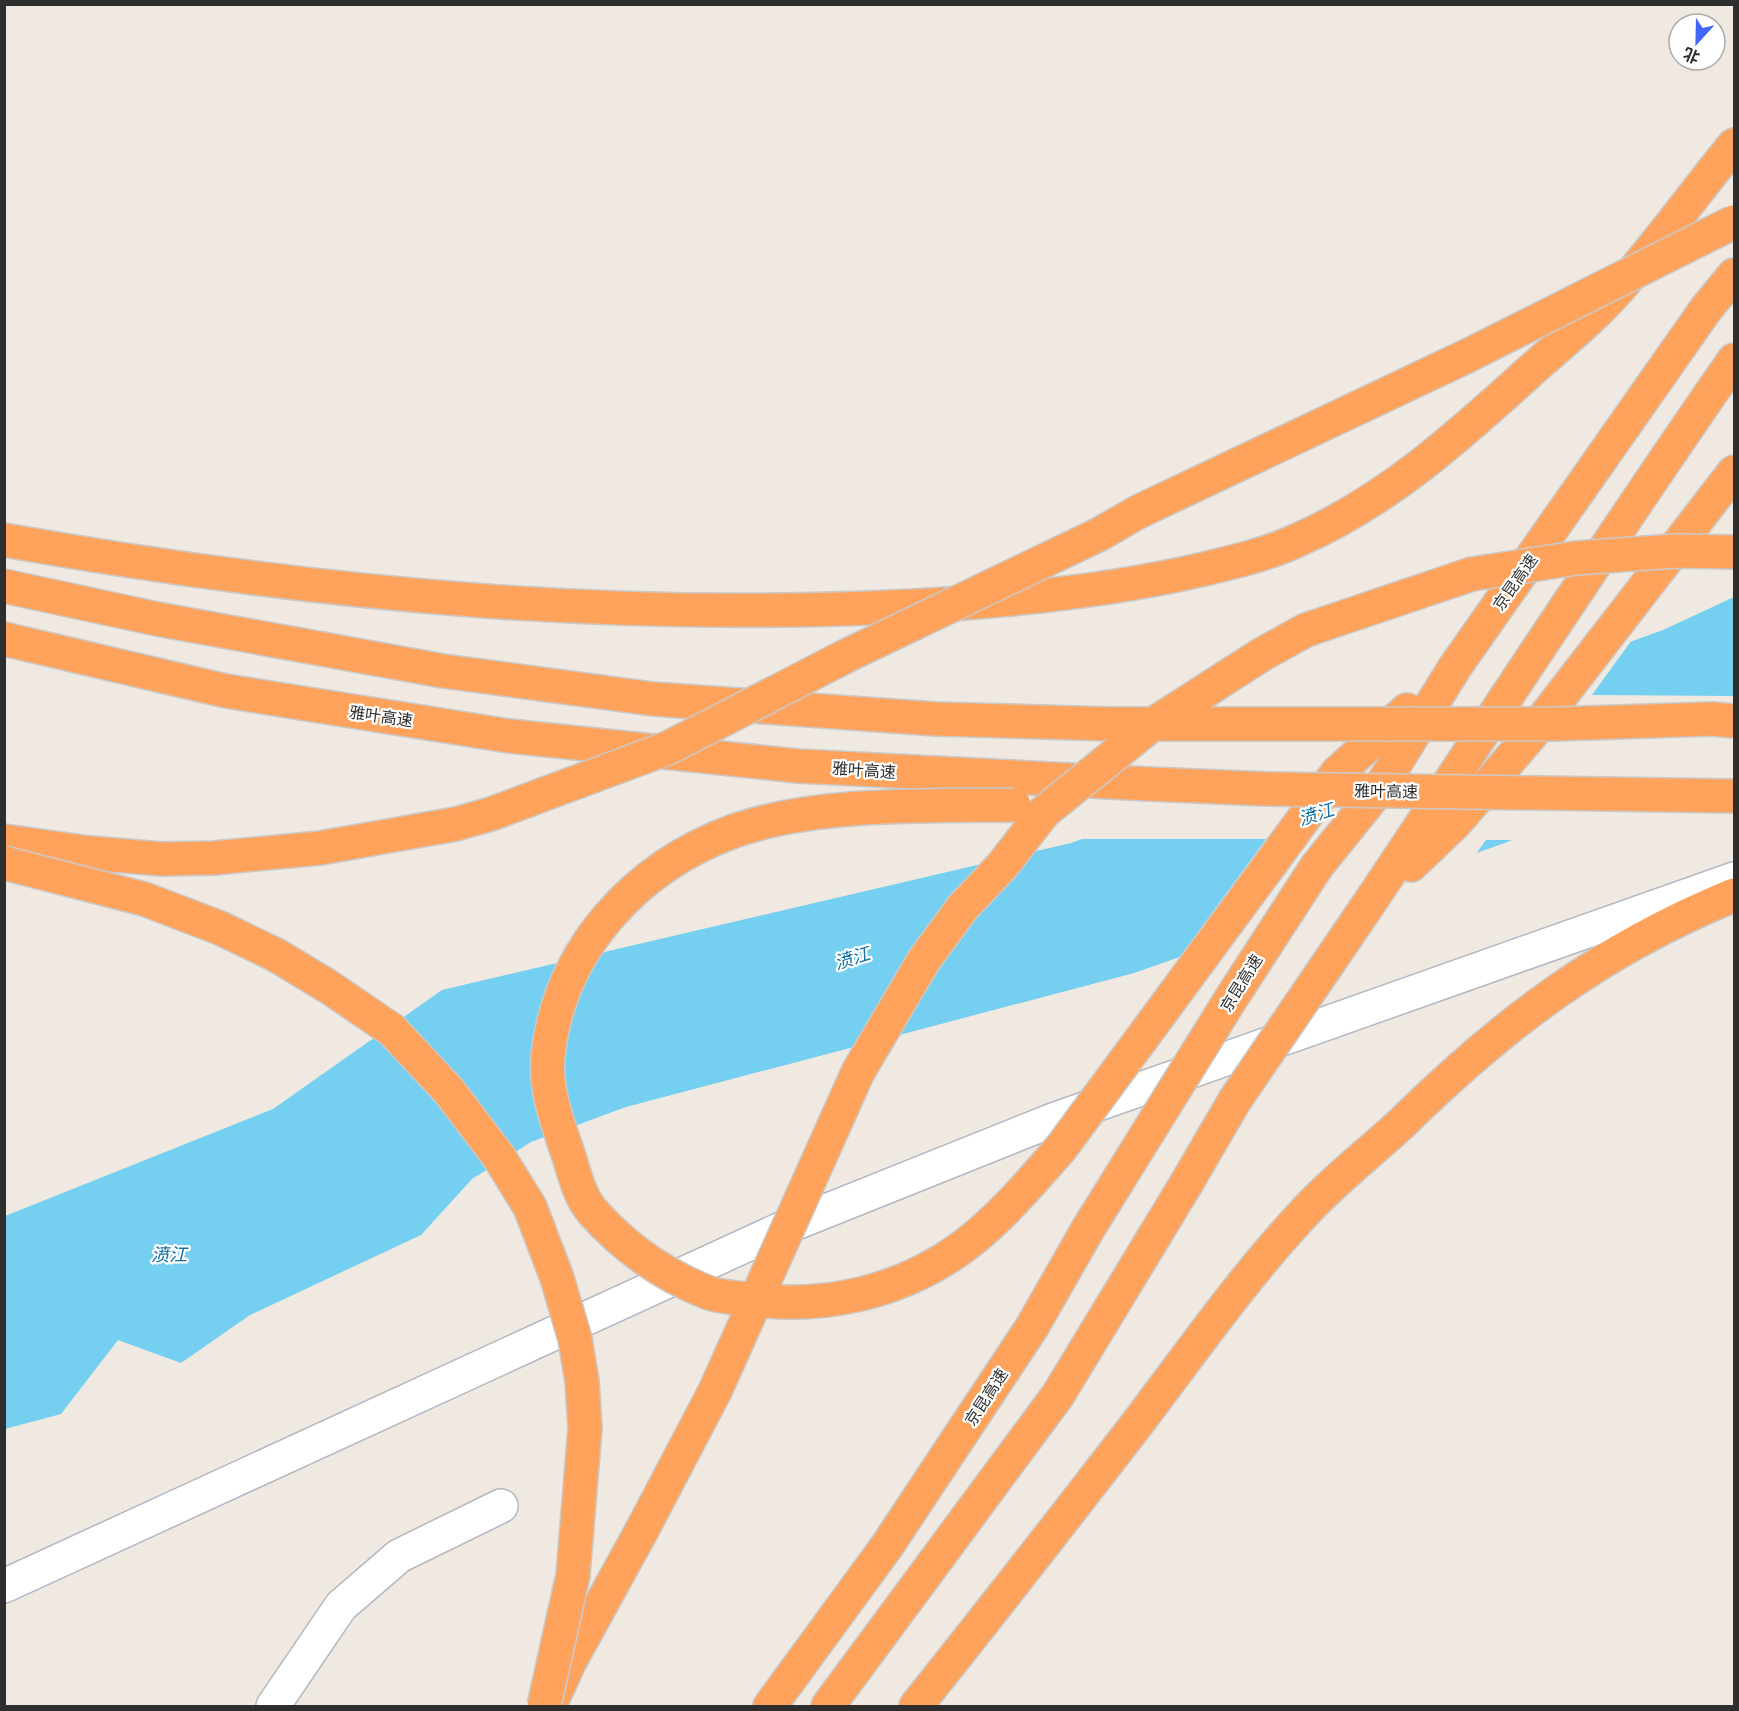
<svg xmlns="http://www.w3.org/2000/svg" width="1739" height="1711" viewBox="0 0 1739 1711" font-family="'IBM Plex Sans','Noto Sans SC',sans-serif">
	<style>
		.water { fill: #75cff0 }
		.pier { fill: #efe9e1 }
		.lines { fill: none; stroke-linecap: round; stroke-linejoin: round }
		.minor-casing { stroke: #b4b7c1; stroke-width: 36 }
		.secondary-casing { stroke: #b4b7c1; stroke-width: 36 }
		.motorway-casing { stroke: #c9c9c9; stroke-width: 36 }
		.minor { stroke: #fff; stroke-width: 33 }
		.secondary { stroke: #fff; stroke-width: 33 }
		.motorway { stroke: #ffa35c; stroke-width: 33 }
		.motorway-bridge-casing { stroke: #c9c9c9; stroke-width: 36; stroke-linecap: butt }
		.motorway-bridge { stroke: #ffa35c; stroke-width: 33 }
		.labels { text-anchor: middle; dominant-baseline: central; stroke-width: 4.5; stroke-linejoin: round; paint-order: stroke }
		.street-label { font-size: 16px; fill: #2e2e2e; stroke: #fff }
		.water-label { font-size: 18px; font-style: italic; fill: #0d6fa3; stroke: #fff }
	</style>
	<rect width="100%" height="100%" fill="#efe9e1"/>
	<path class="water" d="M1734,597V753L1502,844L1134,973L626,1107L531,1142L472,1179L421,1235L250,1315L181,1363L118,1340L61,1414L5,1429V1216L273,1109L442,990L1071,843L1663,630Z"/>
	<path class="pier" d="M1634,637L1592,695L1734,696V756L1522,840H1486L1473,858L1176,962L1266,839H1073Z"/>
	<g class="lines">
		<g class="minor-casing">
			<path id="minor" d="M273,1706L341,1606L399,1556L501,1506"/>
		</g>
		<g class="secondary-casing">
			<path id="secondary" d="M4,1586L781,1229L1053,1120L1734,879"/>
		</g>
		<g class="motorway-casing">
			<g id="motorway">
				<path d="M1100,534L1138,512L1465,357"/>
				<path d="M4,540C321,596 643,625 964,603C1044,597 1122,588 1200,570C1233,562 1269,554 1300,539C1391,499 1464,431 1537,365C1568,338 1601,311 1627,279C1664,236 1698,189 1734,145"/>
				<path d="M4,586L157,619L443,671L653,699L936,719L1111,724"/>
				<path d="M4,639L226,691L509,736L798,766L1149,784"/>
				<path d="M4,841L90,853L162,859"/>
				<path d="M1271,863L1337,773L1407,710"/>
				<path d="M1411,865L1456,822L1530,736L1734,472"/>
				<path d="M1317,866L1380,788L1455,667L1706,309L1734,275"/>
				<path d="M1368,905C1490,723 1609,539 1734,360"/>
				<path d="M553,1698L570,1661L642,1530"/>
				<path d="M770,1706L887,1546L1032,1327L1088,1229"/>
				<path d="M828,1706L1058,1395L1186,1184"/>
				<path d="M916,1706C991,1612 1066,1516 1140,1420C1193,1350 1244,1277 1304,1213C1334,1180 1370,1153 1403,1122C1504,1023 1602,949 1734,895"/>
			</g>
		</g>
		<use href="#minor" class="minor"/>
		<use href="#secondary" class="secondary"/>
		<use href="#motorway" class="motorway"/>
		<g class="motorway-bridge-casing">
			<g id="motorway-bridge">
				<path d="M1465,357L1734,222"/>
				<path d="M1111,724H1555L1712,719L1734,721"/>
				<path d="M1149,784L1267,789L1734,796"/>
				<path d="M1014,805C927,806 816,802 734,831C636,867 559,949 548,1056C545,1086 555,1116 565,1145C573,1166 577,1193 592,1211C624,1247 665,1276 709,1293C721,1297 735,1298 748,1299C824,1310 902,1292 964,1246C1001,1218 1031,1182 1061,1148L1271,863"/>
				<path d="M162,859L214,858L320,848L456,824L491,814L668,748L846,656L1100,534"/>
				<path d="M4,863L144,899L220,928L276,955L329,987L392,1030L449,1091L499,1157L530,1207L557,1278L575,1339L582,1381L585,1428L573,1575L544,1706"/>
				<path d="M1186,1184L1235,1100L1368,905"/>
				<path d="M1088,1229L1232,997L1317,866"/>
				<path d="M642,1530L715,1391L858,1072L924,960L963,907L1002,866L1044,812L1149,727L1261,655L1306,630L1472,574L1576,558L1675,551L1734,552"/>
			</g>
		</g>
		<use href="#motorway-bridge" class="motorway-bridge"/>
	</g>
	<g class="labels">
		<g class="street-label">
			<text transform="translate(1515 582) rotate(-55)">京昆高速</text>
			<text transform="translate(381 716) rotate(8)">雅叶高速</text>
			<text transform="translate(864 770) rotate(4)">雅叶高速</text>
			<text transform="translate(1386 791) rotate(1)">雅叶高速</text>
			<text transform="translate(1241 983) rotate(-58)">京昆高速</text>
			<text transform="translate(986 1397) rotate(-57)">京昆高速</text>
		</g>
		<g class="water-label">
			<text transform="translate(1316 814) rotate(-17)">𣸣江</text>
			<text transform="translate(852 958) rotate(-17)">𣸣江</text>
			<text x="169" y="1254">𣸣江</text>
		</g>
	</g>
	<rect width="1739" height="1711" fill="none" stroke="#2e2e2e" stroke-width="12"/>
	<g transform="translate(1697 42) rotate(202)"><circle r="28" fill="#ffffff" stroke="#ababab" stroke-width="1.5"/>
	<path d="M0-4.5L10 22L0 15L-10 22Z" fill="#4264fb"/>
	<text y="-9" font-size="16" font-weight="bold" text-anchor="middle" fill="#2e2e2e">北</text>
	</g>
</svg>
